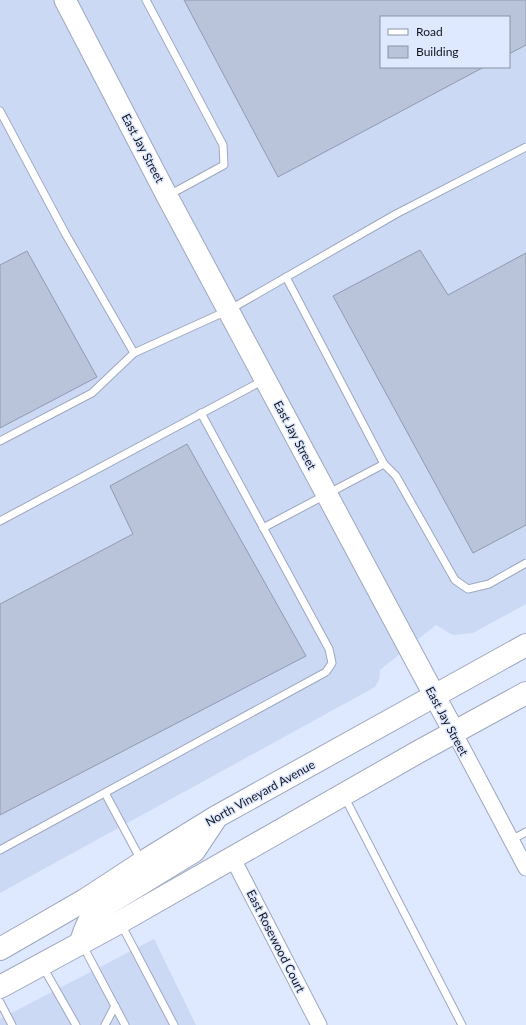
<svg xmlns="http://www.w3.org/2000/svg" width="526" height="1025" viewBox="0 0 526 1025" font-family="Lato,sans-serif">
	<style>
		.built { fill: #cbd9f5; fill-rule: evenodd }
		.building { fill: #b9c3d9; stroke: #919aaf }
		.lines { fill: none; stroke-linecap: round; stroke-linejoin: round }
		.lane-casing { stroke: #9ea8be; stroke-width: 9 }
		.street-casing { stroke: #9ea8be; stroke-width: 17 }
		.secondary-casing { stroke: #9ea8be; stroke-width: 23 }
		.primary-casing { stroke: #9ea8be; stroke-width: 24 }
		.lane { stroke: #fff; stroke-width: 7 }
		.street { stroke: #fff; stroke-width: 15 }
		.secondary { stroke: #fff; stroke-width: 21 }
		.primary { stroke: #fff; stroke-width: 22 }
		.labels { text-anchor: middle; dominant-baseline: central; stroke-width: 3; stroke-linejoin: round; paint-order: stroke }
		.street-label { font-size: 12px; fill: #11151c; stroke: #dee8ff }
	</style>
	<rect width="100%" height="100%" fill="#dee8ff"/>
	<g class="built">
		<path d="M0,0H526V604L473,633L453,635L436,625L380,670L379,680L375,687L0,893ZM381,17H509V67H381Z"/>
		<path d="M154,939L196,1025H0V1019Z"/>
	</g>
	<g class="building">
		<path d="M184,0H526V45L509,54V17H381V67H484L278,177Z"/>
		<path d="M420,250L448,295L526,253V525L473,553L333,296Z"/>
		<path d="M27,251L97,377L0,428V265Z"/>
		<path d="M187,444L306,656L0,815V604L133,534L110,486Z"/>
	</g>
	<g class="lines">
		<g class="lane-casing">
			<g id="lane">
				<path d="M146,0L223,145L224,165L169,195"/>
				<path d="M0,111L65,233L134,353"/>
				<path d="M286,277L384,464"/>
				<path d="M0,441L92,393L134,353L229,310L396,214L526,147"/>
				<path d="M0,521L264,380"/>
				<path d="M263,528L384,464L396,476L455,580L468,589L489,584L526,563"/>
				<path d="M105,793L141,860"/>
				<path d="M344,796L462,1025"/>
				<path d="M511,840L526,832"/>
				<path d="M0,850L326,672L332,663L329,649L201,413"/>
				<path d="M121,924L174,1025"/>
				<path d="M82,944L125,1025"/>
				<path d="M43,967L76,1025"/>
				<path d="M0,1002L12,1025"/>
				<path d="M105,1025L115,1006"/>
			</g>
		</g>
		<g class="street-casing">
			<g id="street">
				<path d="M454,732L526,868"/>
				<path d="M232,857L319,1025"/>
			</g>
		</g>
		<g class="secondary-casing">
			<path id="secondary" d="M65,0L167,196L454,732"/>
		</g>
		<g class="primary-casing">
			<g id="primary">
				<path d="M81,942C88,919 90,917 109,903L194,851L214,821"/>
				<path d="M0,949L85,900L143,862L216,817L526,645"/>
				<path d="M0,987L120,922L418,752L526,693"/>
			</g>
		</g>
		<use href="#lane" class="lane"/>
		<use href="#street" class="street"/>
		<use href="#secondary" class="secondary"/>
		<use href="#primary" class="primary"/>
	</g>
	<g class="labels">
		<g class="street-label">
			<text transform="translate(143 148) rotate(62)">East Jay Street</text>
			<text transform="translate(295 435) rotate(62)">East Jay Street</text>
			<text transform="translate(447 721) rotate(62)">East Jay Street</text>
			<text transform="translate(260 793) rotate(-29)">North Vineyard Avenue</text>
			<text transform="translate(276 941) rotate(63)">East Rosewood Court</text>
		</g>
	</g>
	<rect x="380" y="16" width="130" height="52" fill="#dee8ff" stroke="#8c94a4"/>
	<rect x="388" y="29" width="20" height="6" fill="#ffffff" stroke="#8c94a4"/>
	<text x="416" y="36" font-size="12" fill="#11151c">Road</text>
	<rect x="388" y="46" width="20" height="12" fill="#b9c3d9" stroke="#8c94a4"/>
	<text x="416" y="56" font-size="12" fill="#11151c">Building</text>
</svg>
